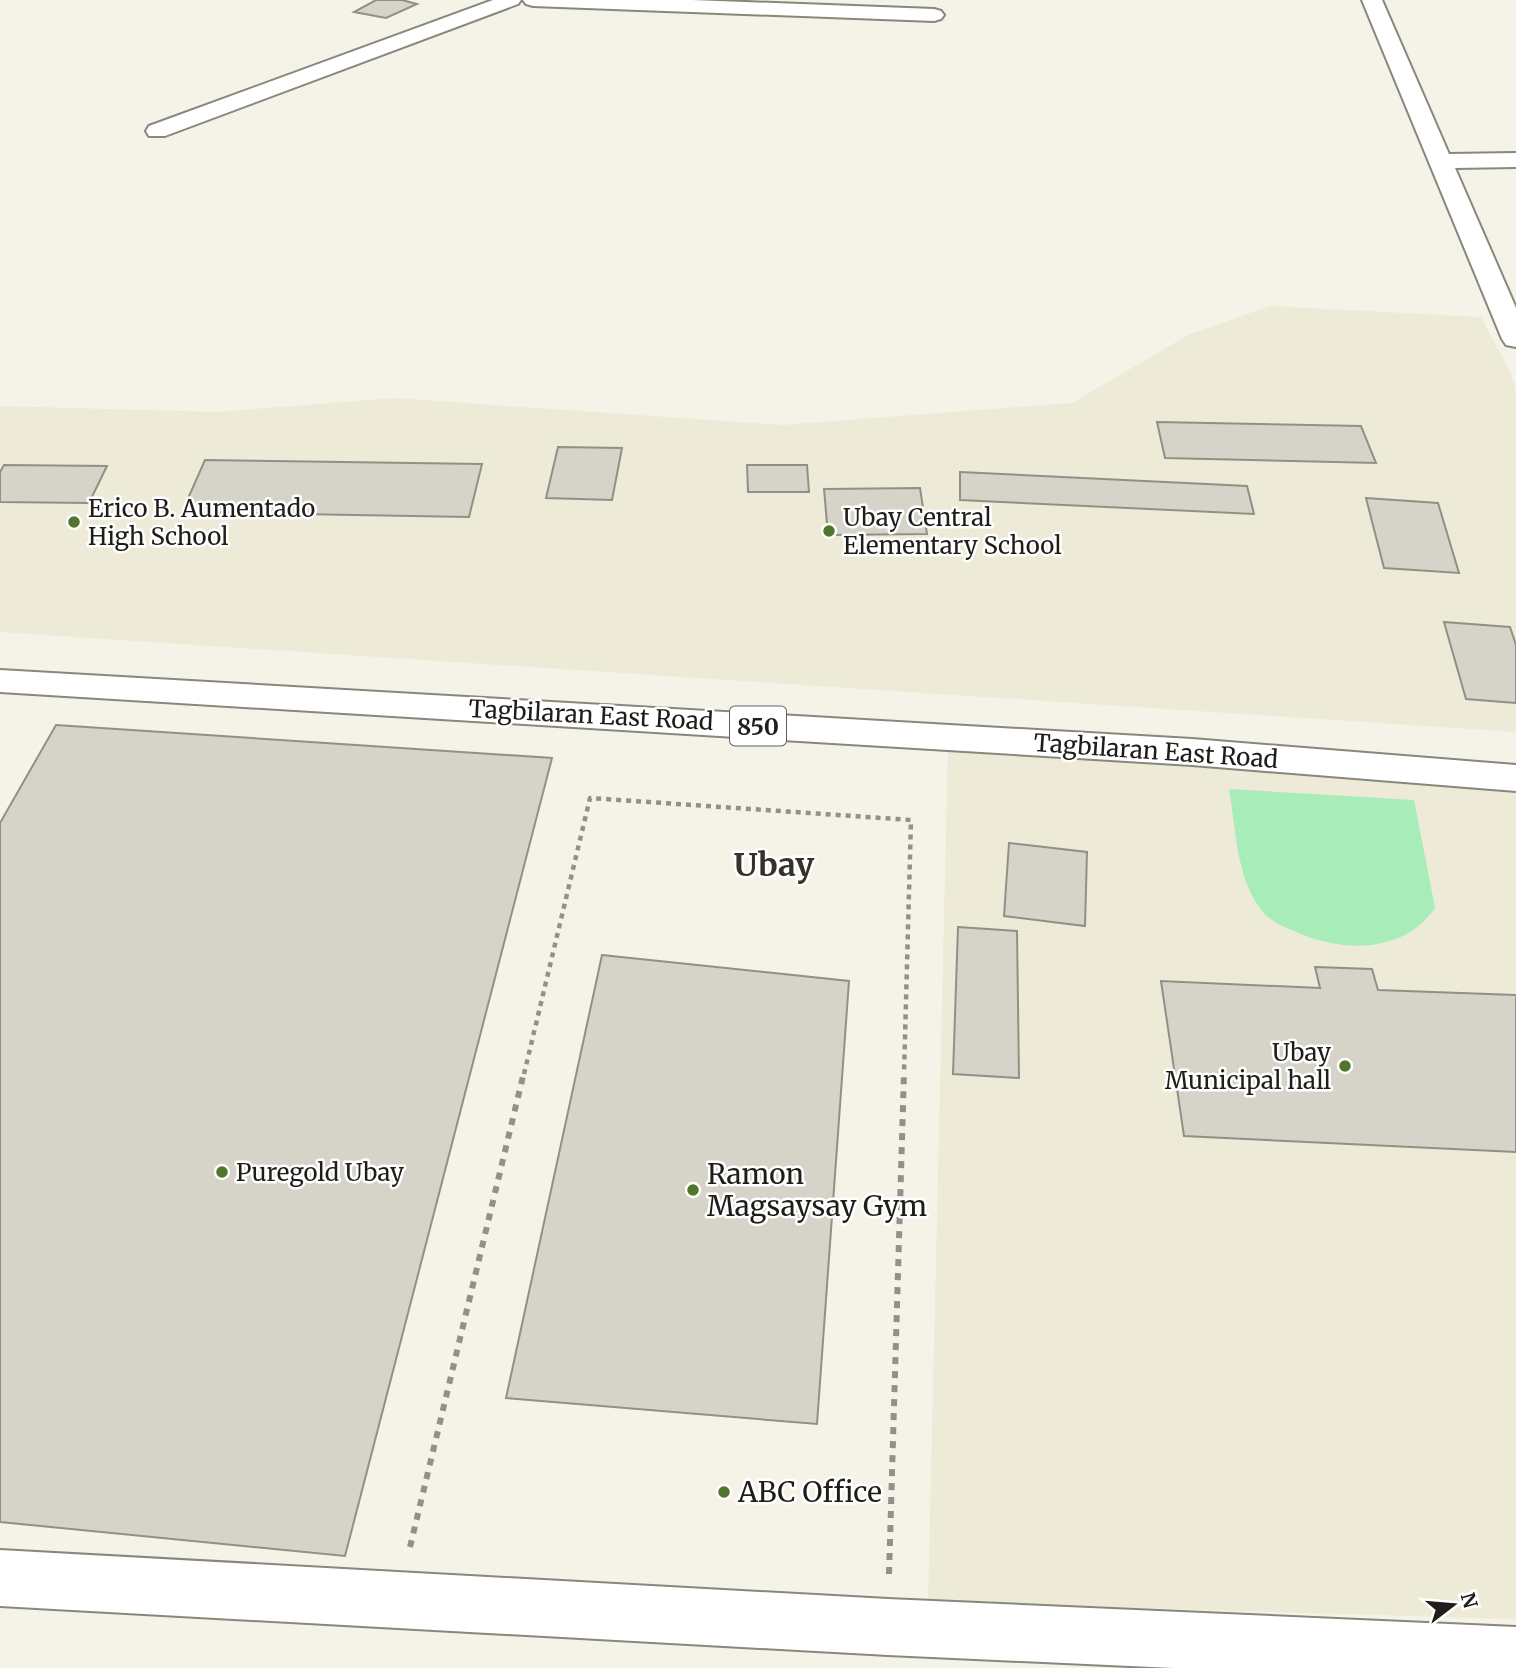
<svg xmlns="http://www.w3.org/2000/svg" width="1516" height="1668" viewBox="0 0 1516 1668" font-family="Merriweather,serif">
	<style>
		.built { fill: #edead7 }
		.green { fill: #a7ecb9 }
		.building { fill: #d6d4c9; stroke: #929086; stroke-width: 2 }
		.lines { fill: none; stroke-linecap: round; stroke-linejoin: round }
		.minor-casing { stroke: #88877c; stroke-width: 4 }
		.primary-casing { stroke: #88877c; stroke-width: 4 }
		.path-far1 { stroke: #929089; stroke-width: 4.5; stroke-dasharray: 5 5; stroke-linecap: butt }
		.path { stroke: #929089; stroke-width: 6; stroke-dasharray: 7 7; stroke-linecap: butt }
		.minor { fill: #fff; fill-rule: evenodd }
		.primary { fill: #fff; fill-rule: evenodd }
		.poi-dot { fill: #52742c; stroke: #fff; stroke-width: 2.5 }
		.labels { text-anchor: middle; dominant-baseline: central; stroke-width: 5; stroke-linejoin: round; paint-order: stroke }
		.shield { fill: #fff; stroke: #62615e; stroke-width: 2 }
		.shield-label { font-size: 23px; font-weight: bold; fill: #1e1d19 }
		.poi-label { font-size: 24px; fill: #1e1d19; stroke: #fff; text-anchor: start }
		.street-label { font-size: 24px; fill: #1e1d19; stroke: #fff }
		.near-poi-label { font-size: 28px; fill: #1e1d19; stroke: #fff; text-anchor: start }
		.district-label { font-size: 32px; font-weight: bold; fill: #34322a; stroke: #fff }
	</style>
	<rect width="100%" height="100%" fill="#f5f3e8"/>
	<g class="built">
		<path d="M1270,306L1481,317L1511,374L1516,390V732L0,632V406L217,412L394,398L782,425L1072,403L1188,335Z"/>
		<path d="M948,745L1516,788V1619L928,1602Z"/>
	</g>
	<path class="green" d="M1229,789L1414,800L1435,908C1403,954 1342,953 1294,931C1284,927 1270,921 1263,912C1236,880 1236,828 1229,789Z"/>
	<g class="building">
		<path d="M376,0H402L417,4L386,18L354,12Z"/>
		<path d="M1157,422L1361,426L1376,463L1165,458Z"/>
		<path d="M558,447L622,448L612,500L546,498Z"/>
		<path d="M205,460L482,464L469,517L182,512Z"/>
		<path d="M4,465L107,466L89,503L0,502V472Z"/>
		<path d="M747,465H807L809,492H748Z"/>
		<path d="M960,472L1247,486L1254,514L960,500Z"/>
		<path d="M920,488L927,534L828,535L824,489Z"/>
		<path d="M1366,498L1438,503L1459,573L1384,568Z"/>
		<path d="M1444,622L1510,627L1516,645V703L1466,699Z"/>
		<path d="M56,725L552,758L345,1556L0,1522V823Z"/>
		<path d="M1009,843L1087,852L1085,926L1004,916Z"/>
		<path d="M958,927L1017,931L1019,1078L953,1074Z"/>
		<path d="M602,955L849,981L817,1424L506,1398Z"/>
		<path d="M1315,967L1372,969L1378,990L1516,995V1152L1184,1136L1161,981L1320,988Z"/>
	</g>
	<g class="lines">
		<g class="minor-casing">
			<g id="minor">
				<path d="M493,0H521L518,4L165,136H149L146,131L149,126Z"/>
				<path d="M523,0H692L934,9L941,11L944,15L941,19L934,21L533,6L526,4Z"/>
				<path d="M1362,0H1382L1449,154L1516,153V167L1455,168L1516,308V347L1506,345L1502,339Z"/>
				<path d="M0,1550L888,1599L1516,1627V1668H1173L888,1655L0,1606Z"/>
			</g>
		</g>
		<g class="primary-casing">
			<path id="primary" d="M0,670L1192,739L1516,765V791L1192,765L0,692Z"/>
		</g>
		<path class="path-far1" d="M524,1074L590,798L911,820L904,1074"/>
		<g class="path">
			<path d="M410,1547L524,1072"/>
			<path d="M889,1574L904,1072"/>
		</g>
		<use href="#minor" class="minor"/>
		<use href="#primary" class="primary"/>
	</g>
	<g class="poi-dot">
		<circle cx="74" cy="522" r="7"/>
		<circle cx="829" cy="531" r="7"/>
		<circle cx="1345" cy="1066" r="7"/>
		<circle cx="222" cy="1172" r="7"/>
		<circle cx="693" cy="1190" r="7"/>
		<circle cx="724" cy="1492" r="7"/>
	</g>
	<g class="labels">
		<rect class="shield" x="730" y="706.5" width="56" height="39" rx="5"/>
		<g class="shield-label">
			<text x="758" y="726">850</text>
		</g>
		<g class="poi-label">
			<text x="88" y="508">Erico B. Aumentado<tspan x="88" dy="28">High School</tspan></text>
			<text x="843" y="517">Ubay Central<tspan x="843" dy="28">Elementary School</tspan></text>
			<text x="1331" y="1052" text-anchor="end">Ubay<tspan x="1331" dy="28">Municipal hall</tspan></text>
			<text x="236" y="1172">Puregold Ubay</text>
		</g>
		<g class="street-label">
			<text transform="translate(591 715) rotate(3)">Tagbilaran East Road</text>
			<text transform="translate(1156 751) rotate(4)">Tagbilaran East Road</text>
		</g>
		<g class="near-poi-label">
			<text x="707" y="1174">Ramon<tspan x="707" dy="32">Magsaysay Gym</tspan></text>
			<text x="738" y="1492">ABC Office</text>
		</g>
		<g class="district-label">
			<text x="774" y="865">Ubay</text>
		</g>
	</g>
	<g transform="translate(1453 1605) rotate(74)" stroke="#ffffff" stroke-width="5" paint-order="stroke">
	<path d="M0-5L12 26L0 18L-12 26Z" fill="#1e1d19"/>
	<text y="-10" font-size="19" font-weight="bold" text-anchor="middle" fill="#1e1d19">N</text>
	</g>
</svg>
